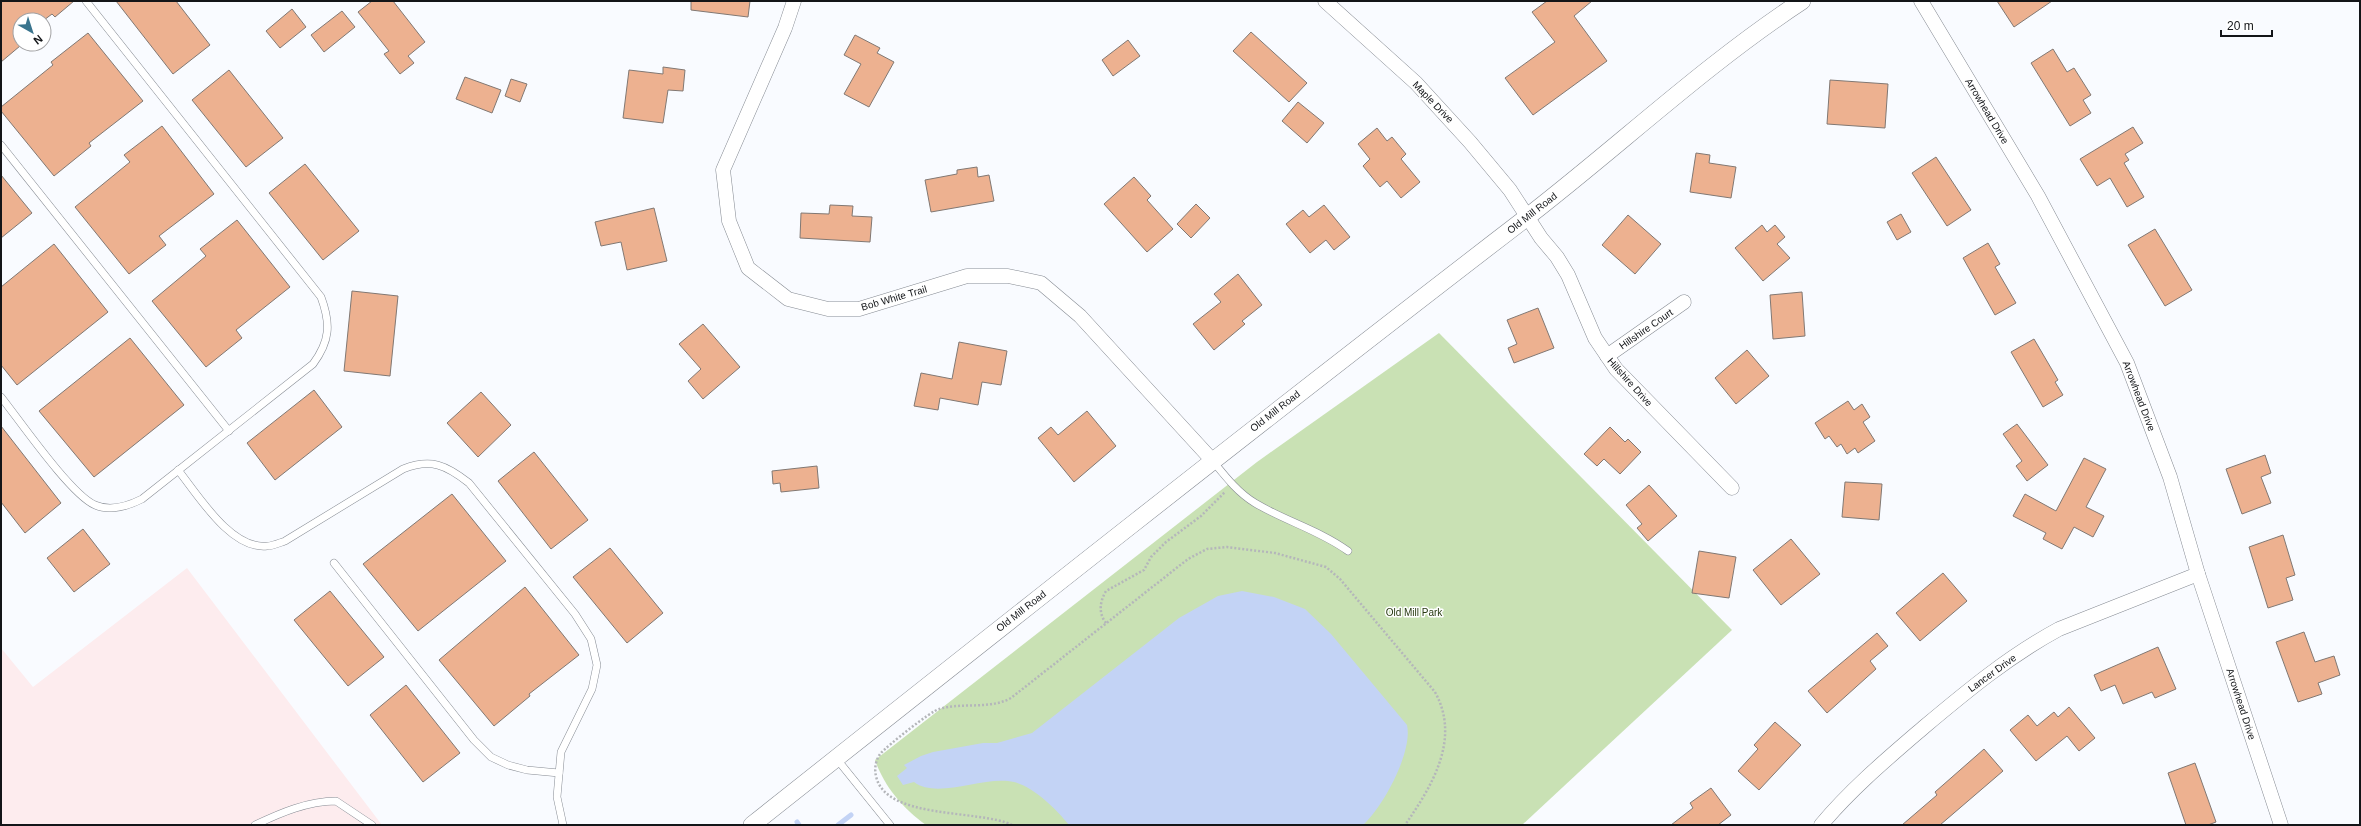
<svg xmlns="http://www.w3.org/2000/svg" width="2361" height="826" viewBox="0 0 2361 826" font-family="Helvetica,sans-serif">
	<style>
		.industrial { fill: #fdecee }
		.green { fill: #c9e1b4 }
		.water { fill: #c3d3f5 }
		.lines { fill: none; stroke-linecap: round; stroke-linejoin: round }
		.stream { stroke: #c3d3f5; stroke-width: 5 }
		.building { fill: #edb190; stroke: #817873 }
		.service-casing { stroke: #868b93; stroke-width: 8 }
		.minor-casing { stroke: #868b93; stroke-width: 15 }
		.tertiary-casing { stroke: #868b93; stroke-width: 18 }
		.path { stroke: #b4b6ba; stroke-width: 2.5; stroke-dasharray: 2 2; stroke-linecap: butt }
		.service { stroke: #fff; stroke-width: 7 }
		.minor { stroke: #fff; stroke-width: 14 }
		.tertiary { stroke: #fff; stroke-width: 17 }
		.labels { text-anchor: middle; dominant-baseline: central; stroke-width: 3; stroke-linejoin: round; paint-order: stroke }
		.street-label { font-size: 10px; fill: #131518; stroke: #fff }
		.park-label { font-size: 10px; fill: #273911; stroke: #fff }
	</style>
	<rect width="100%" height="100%" fill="#f9fbff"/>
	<path class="industrial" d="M187,568L382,825H1V648L33,687Z"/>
	<path class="green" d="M1439,333L1732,630L1522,825H926C903,809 884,786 875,760L1257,462Z"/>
	<path class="water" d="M1242,591L1274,597L1305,609L1331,634L1407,725C1413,752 1383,807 1363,825H1069C1056,809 1035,788 1014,782C984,775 938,800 914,782L903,785L897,776L907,768L904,765L921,756L933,752L983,743H997L1032,733L1179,618L1218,596Z"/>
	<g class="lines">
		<g class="stream">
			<path d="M797,822L799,825"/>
			<path d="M838,825L851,815"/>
		</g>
	</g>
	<g class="building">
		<path d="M1,1H74L55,17L52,14L44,20H20V46L1,62Z"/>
		<path d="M116,1H176L210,45L173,74Z"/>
		<path d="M372,1H393L425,42L408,56L414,63L400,74L384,54L389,51L358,12Z"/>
		<path d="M691,1H750L748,17L691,10Z"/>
		<path d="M1547,1H1592L1574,16L1607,61L1533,115L1505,78L1555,42L1532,12Z"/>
		<path d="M1997,1H2052L2014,27Z"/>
		<path d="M292,9L306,27L280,48L266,31Z"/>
		<path d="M342,11L355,27L324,52L311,35Z"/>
		<path d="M1251,32L1307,83L1289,102L1233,51Z"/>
		<path d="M88,33L143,101L89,143L91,146L54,176L1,111V107L53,65L51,62Z"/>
		<path d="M855,35L880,48L877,53L894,62L869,107L844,94L861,64L844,55Z"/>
		<path d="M1128,40L1140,56L1113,76L1102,60Z"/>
		<path d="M2053,49L2067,72L2074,68L2091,95L2083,100L2091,113L2070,126L2031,63Z"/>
		<path d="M663,67L685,70L683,91L668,90L663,123L623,118L629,70L663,74Z"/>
		<path d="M229,70L283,138L246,167L192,100Z"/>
		<path d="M465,77L501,90L492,113L456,99Z"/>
		<path d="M511,79L527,84L520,102L505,96Z"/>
		<path d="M1830,80L1888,84L1885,128L1827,124Z"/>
		<path d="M1298,102L1324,123L1307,143L1282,121Z"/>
		<path d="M162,126L214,194L159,236L166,245L129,274L75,207L130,162L124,155Z"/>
		<path d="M2133,127L2143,143L2125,154L2129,160L2124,163L2144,197L2127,207L2110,178L2097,186L2080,159Z"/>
		<path d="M1377,128L1387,141L1392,137L1406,154L1401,159L1420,182L1401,198L1387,181L1380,187L1363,166L1370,159L1358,144Z"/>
		<path d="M1696,153L1710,155L1709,163L1736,167L1731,198L1690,192Z"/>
		<path d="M1936,157L1971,210L1947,226L1912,173Z"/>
		<path d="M305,164L359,231L323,260L269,193Z"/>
		<path d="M977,167L978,177L989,175L994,201L931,212L925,180L957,174V170Z"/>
		<path d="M1,175L32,213L1,238Z"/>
		<path d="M1134,177L1151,196L1147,200L1173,229L1147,252L1104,204Z"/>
		<path d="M1196,204L1210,218L1191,238L1177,224Z"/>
		<path d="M830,205L853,206L852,216L872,217L870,242L800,238L801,213L829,214Z"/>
		<path d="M1324,205L1350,237L1334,250L1326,240L1310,253L1286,224L1303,210L1309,217Z"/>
		<path d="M654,208L667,261L627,270L621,242L601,246L595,222Z"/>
		<path d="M1901,214L1911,232L1897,240L1887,222Z"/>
		<path d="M1628,215L1661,244L1635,274L1602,245Z"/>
		<path d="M237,220L290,287L236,330L242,338L206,367L152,301L206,256L200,249Z"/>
		<path d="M1762,225L1767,232L1775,225L1785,237L1777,244L1790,258L1763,281L1735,248Z"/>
		<path d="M2155,229L2192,290L2165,306L2128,245Z"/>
		<path d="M1988,243L2000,264L1995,267L2016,303L1995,315L1963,258Z"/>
		<path d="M54,244L108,312L17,385L1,365V287Z"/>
		<path d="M1238,274L1262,305L1242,321L1245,324L1214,350L1193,324L1221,302L1214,294Z"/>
		<path d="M352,291L398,296L390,376L344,371Z"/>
		<path d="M1802,292L1805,336L1773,339L1770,295Z"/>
		<path d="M1538,308L1554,348L1514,363L1508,348L1517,344L1507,320Z"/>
		<path d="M703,324L740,367L703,399L688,381L701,369L679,344Z"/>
		<path d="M130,338L184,405L94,477L39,411Z"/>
		<path d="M2034,339L2058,380L2055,382L2063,395L2043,407L2011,352Z"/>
		<path d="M959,342L1007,351L1001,385L982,382L978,405L940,398L938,410L914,406L921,373L952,379Z"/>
		<path d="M1747,350L1769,376L1736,404L1715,378Z"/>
		<path d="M314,390L342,427L275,480L247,443Z"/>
		<path d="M481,392L511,425L478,457L447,423Z"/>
		<path d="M1848,401L1854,410L1862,404L1870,417L1863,422L1875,441L1858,453L1855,448L1847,454L1841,444L1837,447L1829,436L1825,439L1815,423Z"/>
		<path d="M1087,411L1116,446L1074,482L1038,438L1051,427L1058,435Z"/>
		<path d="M2017,424L2048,465L2027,481L2016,466L2022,461L2003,434Z"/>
		<path d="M1,426L61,503L25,533L1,502Z"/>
		<path d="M1610,427L1625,442L1628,439L1641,452L1620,474L1604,459L1597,466L1584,454Z"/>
		<path d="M534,452L588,520L551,549L498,481Z"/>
		<path d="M2265,455L2271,473L2261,477L2271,503L2242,514L2226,469Z"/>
		<path d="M2084,458L2106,469L2086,507L2104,516L2093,537L2074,527L2062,549L2043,539L2046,533L2013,516L2025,494L2056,511Z"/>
		<path d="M817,466L819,488L781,492L780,483L773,484L772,471Z"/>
		<path d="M1845,482L1882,484L1879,520L1842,517Z"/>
		<path d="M1649,485L1677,516L1648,541L1637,528L1642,524L1626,505Z"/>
		<path d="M452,494L506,561L418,631L363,564Z"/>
		<path d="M83,529L110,564L74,592L47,558Z"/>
		<path d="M2283,535L2295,575L2286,578L2293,600L2268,608L2249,547Z"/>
		<path d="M1791,539L1820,574L1781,605L1753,570Z"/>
		<path d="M610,548L663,613L627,643L573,577Z"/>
		<path d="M1699,551L1736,557L1729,598L1692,593Z"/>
		<path d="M1943,573L1967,601L1920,641L1896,613Z"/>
		<path d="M525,587L579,655L529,694L530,696L494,726L439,660Z"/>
		<path d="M330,591L384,657L348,686L294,620Z"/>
		<path d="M2304,632L2315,662L2334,656L2340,675L2318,683L2322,694L2298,702L2276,642Z"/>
		<path d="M1877,633L1888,646L1870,661L1876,669L1827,713L1808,691Z"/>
		<path d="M2158,647L2176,689L2155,698L2152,692L2123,704L2115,685L2101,691L2094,675Z"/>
		<path d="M406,685L460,753L423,782L370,715Z"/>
		<path d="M2069,707L2095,738L2079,751L2067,736L2036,761L2010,730L2028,715L2037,726L2054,712L2058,717Z"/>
		<path d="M1775,722L1801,745L1759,790L1738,771L1758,749L1754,745Z"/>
		<path d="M1984,749L2003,771L1940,825H1902L1937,795L1935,792Z"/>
		<path d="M2195,763L2216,822L2208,825H2186L2168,773Z"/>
		<path d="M1711,788L1731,815L1718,825H1671L1693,808L1690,803Z"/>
	</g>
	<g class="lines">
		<g class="service-casing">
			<g id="service">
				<path d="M1,145L229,431"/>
				<path d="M1,397C20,421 71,495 95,505C111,512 128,506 142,499L313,364C330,341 331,324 321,297L86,1"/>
				<path d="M1212,460C1225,476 1237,492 1255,503C1285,521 1319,530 1348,551"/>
				<path d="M178,470C198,495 231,550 267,546C273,546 279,543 285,541L403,469C431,458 446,465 469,483L575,614L591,639L597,665L592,689L561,752L557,797L563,825"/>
				<path d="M334,563L474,740L491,757L508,765L527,770L559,773"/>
				<path d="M836,758L890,825"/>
				<path d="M255,825C280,813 308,801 336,801L372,825"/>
			</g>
		</g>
		<g class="minor-casing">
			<g id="minor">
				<path d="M794,1L785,28L723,170L729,221L748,268L788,299L828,309H859L967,276H1008L1041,283L1080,316L1212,460"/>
				<path d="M1325,1L1416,83L1470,142L1510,190L1541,238L1557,257L1568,275L1595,338L1616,369L1732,488"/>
				<path d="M1921,1L2038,196L2127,363L2170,477L2198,574L2281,825"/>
				<path d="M1607,356L1684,302"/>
				<path d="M1821,825C1852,788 1888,758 1924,727C1967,691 2009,656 2059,629L2198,574"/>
			</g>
		</g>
		<g class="tertiary-casing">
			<path id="tertiary" d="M752,825C1008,622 1263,420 1522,221C1616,149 1703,66 1802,1"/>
		</g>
		<g class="path">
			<path d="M1106,623C1098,613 1100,601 1106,591L1144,570L1151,557L1166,542L1201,516L1225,492"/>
			<path d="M1012,825C979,809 885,820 876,776C874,768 876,759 881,753C887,746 931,711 939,709C962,702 989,710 1011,698L1188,559L1207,549L1227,547L1275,553L1326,567L1340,579L1435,692C1461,739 1432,786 1405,825"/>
		</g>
		<use href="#service" class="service"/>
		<use href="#minor" class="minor"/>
		<use href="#tertiary" class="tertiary"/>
	</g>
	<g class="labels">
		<g class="street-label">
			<text transform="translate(1433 102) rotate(46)">Maple Drive</text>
			<text transform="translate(1987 111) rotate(59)">Arrowhead Drive</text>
			<text transform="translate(1532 213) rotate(-38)">Old Mill Road</text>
			<text transform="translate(894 298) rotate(-16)">Bob White Trail</text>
			<text transform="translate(1646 329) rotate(-35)">Hillshire Court</text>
			<text transform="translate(1630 382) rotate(48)">Hillshire Drive</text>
			<text transform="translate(2139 396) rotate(69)">Arrowhead Drive</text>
			<text transform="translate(1275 411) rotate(-38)">Old Mill Road</text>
			<text transform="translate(1021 611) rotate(-38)">Old Mill Road</text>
			<text transform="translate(1992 673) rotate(-36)">Lancer Drive</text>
			<text transform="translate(2241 704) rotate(72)">Arrowhead Drive</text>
		</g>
		<g class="park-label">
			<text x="1414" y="612">Old Mill Park</text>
		</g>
	</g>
	<rect width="2361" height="826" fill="none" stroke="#131518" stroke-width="4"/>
	<g transform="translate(32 32) rotate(141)"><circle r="19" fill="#ffffff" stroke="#a1a1a3"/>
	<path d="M0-3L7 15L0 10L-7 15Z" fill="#3a748d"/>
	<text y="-6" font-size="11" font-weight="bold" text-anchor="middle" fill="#131518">N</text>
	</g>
	<path d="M2221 30v6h51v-6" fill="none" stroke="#131518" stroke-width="2"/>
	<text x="2227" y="30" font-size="12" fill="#131518" stroke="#ffffff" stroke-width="3" paint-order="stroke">20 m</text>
</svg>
